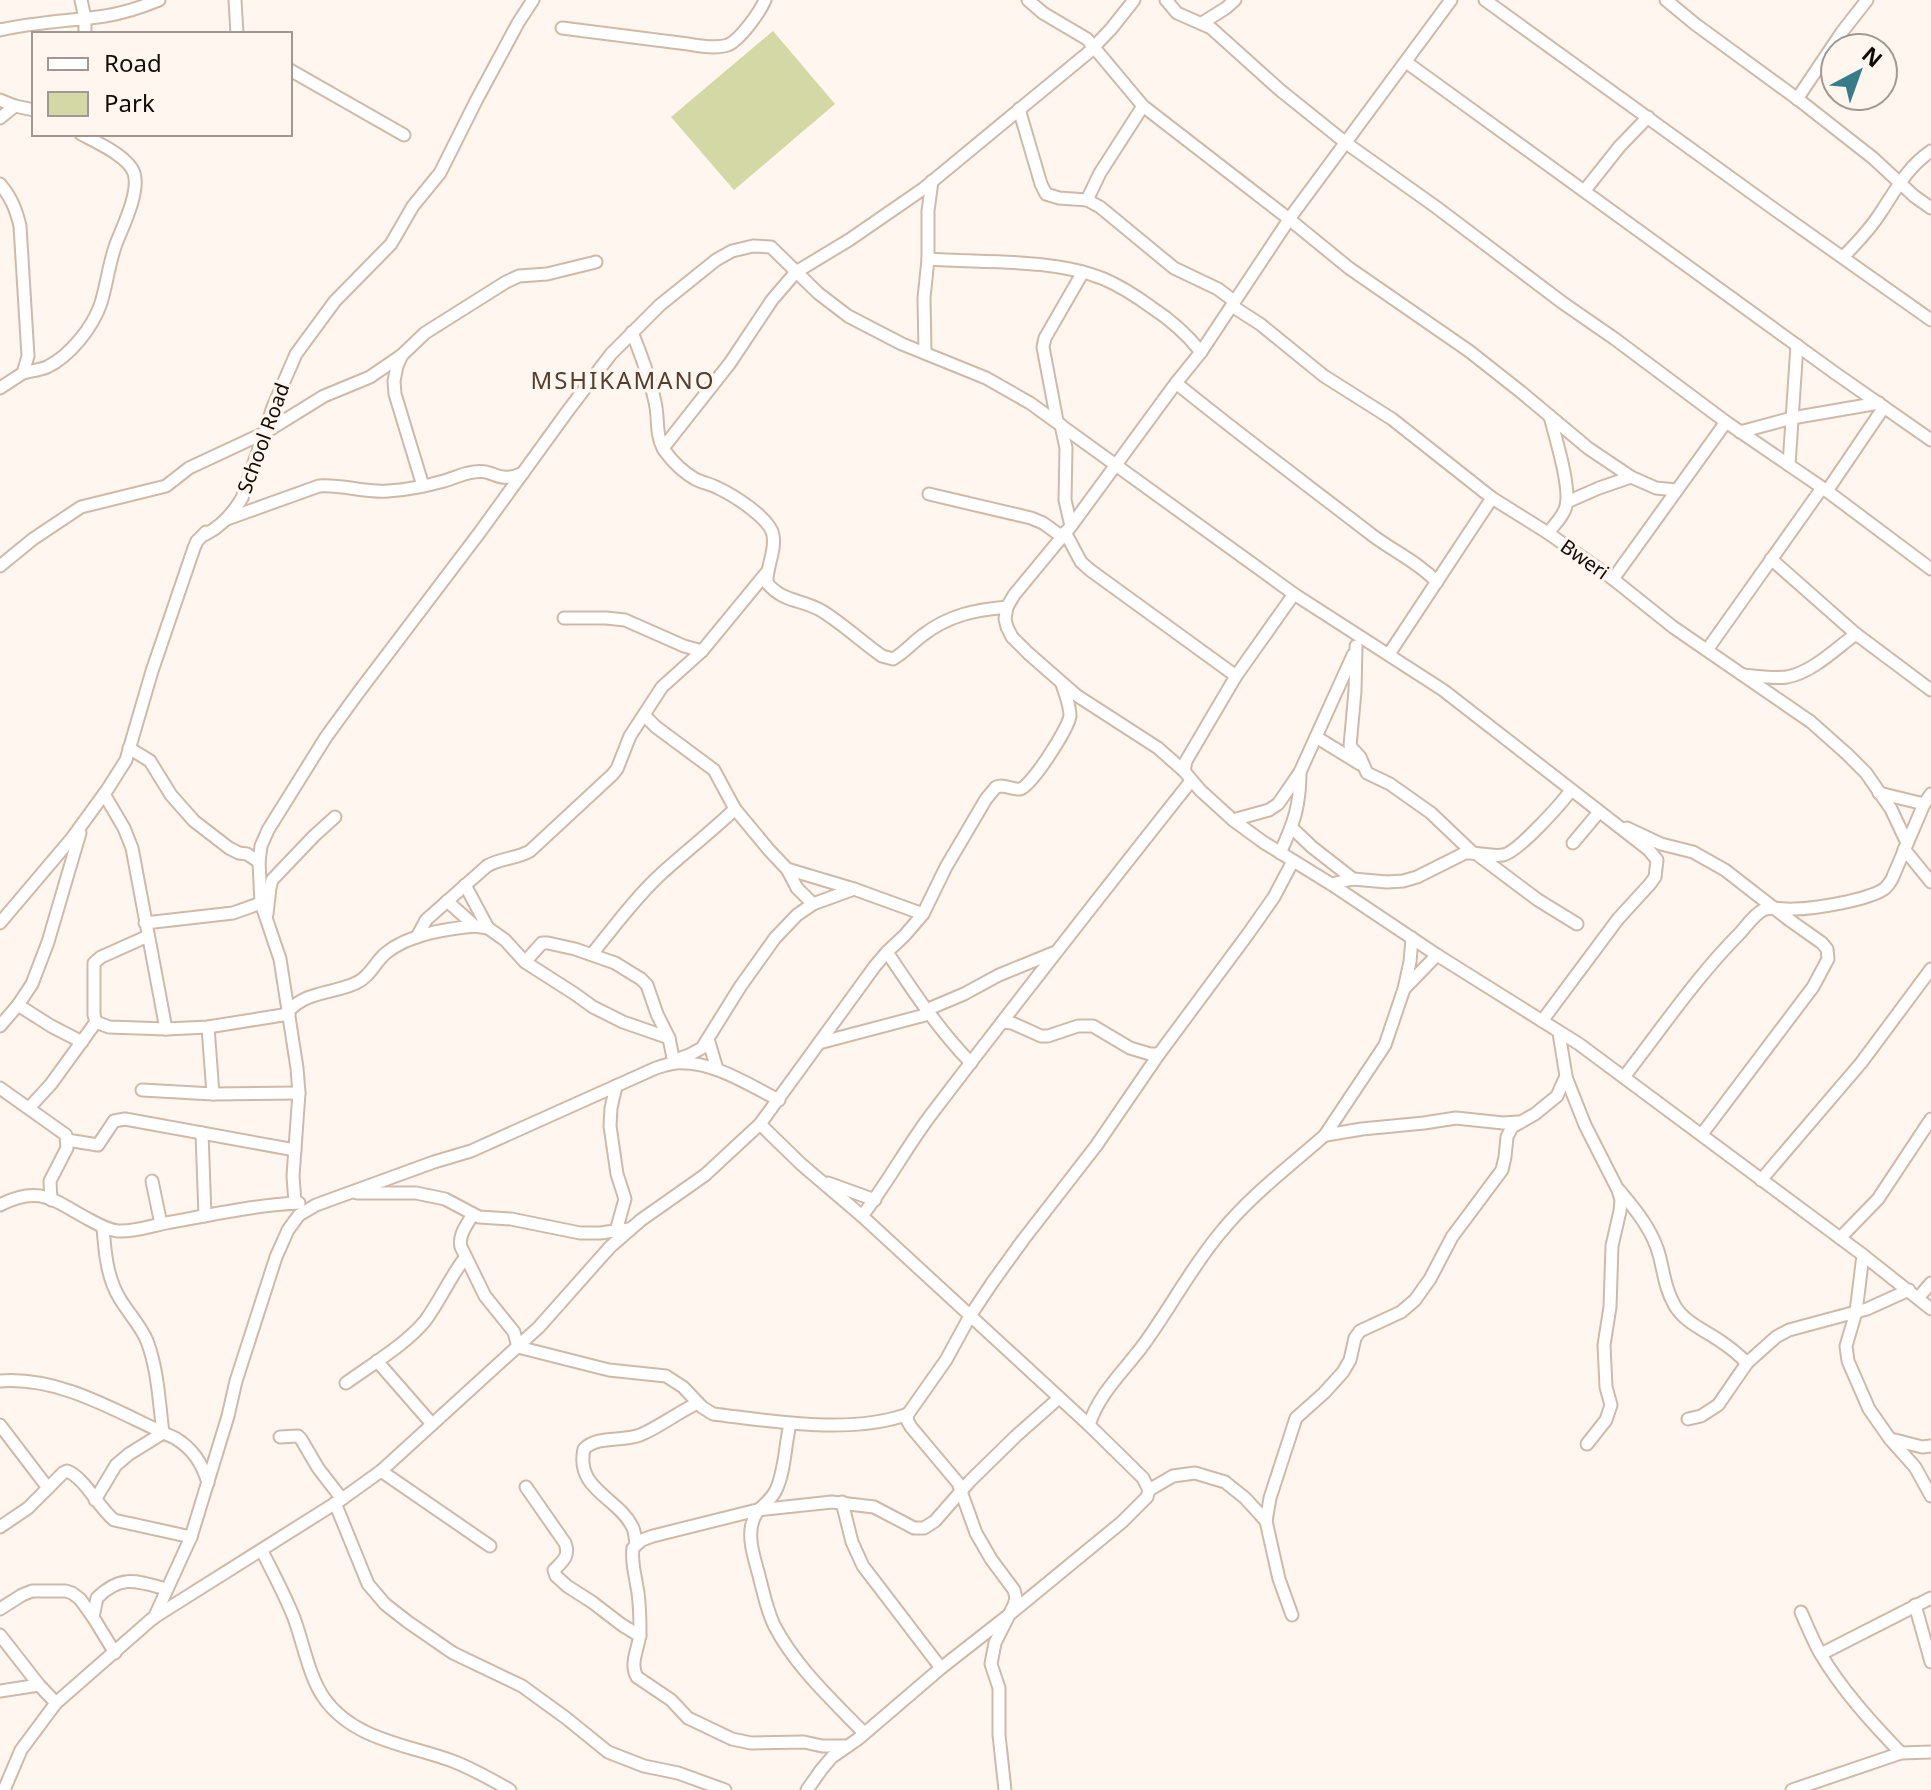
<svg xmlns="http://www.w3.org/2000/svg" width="1931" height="1790" viewBox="0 0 1931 1790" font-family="'Noto Sans',sans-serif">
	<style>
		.green { fill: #d3d8a4 }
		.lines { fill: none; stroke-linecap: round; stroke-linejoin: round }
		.minor-casing { stroke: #cebaaa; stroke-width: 15 }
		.minor { stroke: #fff; stroke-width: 11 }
		.labels { text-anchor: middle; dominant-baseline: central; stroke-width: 7; stroke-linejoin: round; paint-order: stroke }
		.street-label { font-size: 20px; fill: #120b06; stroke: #fff6ef }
		.quarter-label { font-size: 24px; letter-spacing: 2px; fill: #503f32; stroke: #fff6ef }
	</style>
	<rect width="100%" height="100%" fill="#fff6ef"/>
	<path class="green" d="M773,31L835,104L734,190L671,117Z"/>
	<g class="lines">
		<g class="minor-casing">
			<g id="minor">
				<path d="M81,0L85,18V34"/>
				<path d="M235,0L237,34"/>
				<path d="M1028,0L1043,13L1087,39L1143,106L1289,219L1349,268L1469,351L1521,392L1588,448L1631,477L1656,488L1676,490"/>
				<path d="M1166,0L1177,13L1211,28L1280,90L1346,143L1436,207L1563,303L1615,339L1726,422L1827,491L1931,569"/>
				<path d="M1451,0L1292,215L1201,352L1176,383L1071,526L1014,595L1007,607L1005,619L1007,627L1012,637L1028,653L1076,695L1158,748L1184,771L1200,790L1233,820L1263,842L1331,884L1437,955L1579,1044L1863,1255L1931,1309"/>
				<path d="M1485,0L1774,209L1931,320"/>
				<path d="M1666,0L1695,24L1799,100L1873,158L1914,196L1931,208"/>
				<path d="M1202,23L1226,8L1235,0"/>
				<path d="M562,28L688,44C700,46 716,49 728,45C740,40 760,12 765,0"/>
				<path d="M0,30C35,22 70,21 105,16C124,13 142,7 159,0"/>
				<path d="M1406,62L1835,373L1931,440"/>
				<path d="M290,70L404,135"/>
				<path d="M1797,99L1842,32L1867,0"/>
				<path d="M0,100L15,106L34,110"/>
				<path d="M1019,109L1041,184L1046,194L1059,198L1087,200L1100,207L1174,268L1218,289L1234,301"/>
				<path d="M0,118L15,106"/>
				<path d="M0,184C11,197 16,209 20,226L28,356L23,373L0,388"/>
				<path d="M1585,190L1620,146L1648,117"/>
				<path d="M1087,200L1100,173L1143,106"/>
				<path d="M1843,257C1858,242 1872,227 1883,209C1898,186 1908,167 1931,151"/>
				<path d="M928,259C982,263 1053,258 1104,279C1120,286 1136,296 1151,307C1171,320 1186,333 1201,352"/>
				<path d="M1232,306L1260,324L1324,376L1392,419L1492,498L1548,533L1613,579L1673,627L1811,722L1847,754L1866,773L1891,809L1907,843"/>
				<path d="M632,332C641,355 650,378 655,402C659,418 655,435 664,450C672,461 683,472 695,479C703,483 711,484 718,488C733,495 770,518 773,535C776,552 766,567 767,583C784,603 802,599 822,611C843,624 862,642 882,656L893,659C904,653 912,643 923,635C949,615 975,610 1007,607"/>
				<path d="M925,353L924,298L928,259V211L932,181"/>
				<path d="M23,373C31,371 40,370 47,367C70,356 93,327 101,303C107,283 109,263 116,244C123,226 140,192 134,173C128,156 96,142 81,134"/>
				<path d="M1176,383C1240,435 1306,484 1372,535C1393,551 1418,562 1437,582"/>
				<path d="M1057,421L1043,347L1045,338L1083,272"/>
				<path d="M1061,425L1066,448L1065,500L1071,526"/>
				<path d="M1740,432L1792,418L1879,403"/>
				<path d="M663,448L730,363L772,300L796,272L849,240L923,189L1089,52L1111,29L1134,0"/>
				<path d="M1789,465L1797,345"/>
				<path d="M423,486L395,394L394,381L397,366L402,355L425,333L506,282L519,276L547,274L596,262"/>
				<path d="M1827,491L1884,407"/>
				<path d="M929,494L1031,518L1043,523L1061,536"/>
				<path d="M1567,502L1599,488L1631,477"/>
				<path d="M227,519L319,486C342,484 365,493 388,491C407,490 426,486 444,481C454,478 464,473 474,472C495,468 496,485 523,473"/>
				<path d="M1065,532L1081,562L1090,570L1236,676"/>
				<path d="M1548,533C1554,525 1564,516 1566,506C1571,486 1555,437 1550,416"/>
				<path d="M1771,559L1856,634L1931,690"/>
				<path d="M0,566L33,539L81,507L166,486L189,468L264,433L324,396L370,377L402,355"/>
				<path d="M1613,579L1726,422"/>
				<path d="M564,618H606L625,620L684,646L702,651"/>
				<path d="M1356,646L1355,691L1350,746L1360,757L1367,773L1390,784L1431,813L1473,853"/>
				<path d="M1707,650L1822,488"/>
				<path d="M1389,654L1492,498"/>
				<path d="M1743,675C1757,676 1773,679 1787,677C1813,672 1835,649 1856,634"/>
				<path d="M644,715L656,727L714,770L735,809L769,850L787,869L854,889L923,914"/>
				<path d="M1316,737L1360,764"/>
				<path d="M129,748L150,761L171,795L194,821L229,848L239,853L247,854L259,862"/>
				<path d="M1184,771L1186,761L1236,676L1294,594"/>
				<path d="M1879,793L1924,804"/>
				<path d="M104,794L124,828L132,848L166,1029"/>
				<path d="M1233,820L1269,810L1278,804L1285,794L1300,772L1353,655"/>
				<path d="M1291,827L1312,847L1353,879"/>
				<path d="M1627,828L1661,844L1693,852L1725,870L1788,919L1822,943L1827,949L1828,959L1813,987L1702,1134"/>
				<path d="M1573,843L1599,812"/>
				<path d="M1904,849L1931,882"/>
				<path d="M1280,853C1294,823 1300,806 1300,772"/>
				<path d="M1478,855L1538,900L1577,924"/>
				<path d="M787,869L797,888L813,904"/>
				<path d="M1331,884L1353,879L1387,882L1403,881L1417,877L1465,853C1478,852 1491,857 1503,855C1517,853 1562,803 1571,790"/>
				<path d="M465,885L488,928"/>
				<path d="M447,901L475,926L488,928L505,940L525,962L575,994L593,1007L623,1022L669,1038"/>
				<path d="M267,914L270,888L272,880L314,836L335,817"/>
				<path d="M0,923L72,838L107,790L126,760L152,671L194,548L197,541L206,532V534C222,526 233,513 242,498L273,407L296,354L335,301L391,244L413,206L440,173L476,101L518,23L533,0"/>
				<path d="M145,923L233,913L261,903"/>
				<path d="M148,936L101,957L94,963V1015L96,1022L109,1027L166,1029L208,1027L289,1014"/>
				<path d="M417,937L426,920L487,866C500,858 516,859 530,851L612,775L617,769L630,736L662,687L702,651L767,572"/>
				<path d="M887,952C913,991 938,1029 971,1063"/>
				<path d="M592,954C614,927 635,898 661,874C685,852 711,832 735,809"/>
				<path d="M525,962L542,943H548L575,949L615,963L641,979L647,985L657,1014L669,1038L674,1063"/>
				<path d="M1404,989L1437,955"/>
				<path d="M18,1005L51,1026L82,1042"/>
				<path d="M926,1010L964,994L999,975L1053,953"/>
				<path d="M288,1012C305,991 333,994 356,983C370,977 375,962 386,953C409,934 446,929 475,926"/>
				<path d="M1002,1022L1012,1023L1041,1036H1048L1078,1026H1093L1130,1048L1150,1054H1159"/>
				<path d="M0,1026L18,1005L32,984L48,942L80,833"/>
				<path d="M208,1027L213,1094"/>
				<path d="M708,1039L717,1069"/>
				<path d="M819,1043L929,1014"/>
				<path d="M673,1061L689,1055L702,1048L740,987L775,938L797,915L813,904L854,889"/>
				<path d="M1566,1077L1585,1125L1618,1190L1621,1200L1620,1211L1612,1246L1610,1307L1604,1345L1606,1387L1611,1405L1606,1420L1587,1444"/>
				<path d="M1624,1077C1662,1028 1697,976 1741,932C1747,925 1755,914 1763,910C1772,906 1784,910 1794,909C1814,909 1868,900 1884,889C1888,886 1889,884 1892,879L1924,804L1931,794"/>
				<path d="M0,1088L66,1135L67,1148L50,1181L51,1200"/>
				<path d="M142,1090L213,1094L299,1093"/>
				<path d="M29,1108L51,1084L96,1022"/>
				<path d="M760,1124L801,1164L862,1216L1089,1425L1143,1478L1149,1490L1147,1497L1122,1522L1010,1614L941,1668L858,1739L832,1757L821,1770L807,1790"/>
				<path d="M202,1133L205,1216"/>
				<path d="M1326,1135L1362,1129L1424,1123L1456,1118L1503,1123L1518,1122"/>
				<path d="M67,1140L98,1145L114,1121L125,1119L295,1150"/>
				<path d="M1761,1180L1861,1063L1931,969"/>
				<path d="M152,1181L161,1224"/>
				<path d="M828,1183L875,1200"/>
				<path d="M1619,1190C1636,1210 1654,1232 1660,1258C1664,1275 1666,1291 1675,1306C1686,1324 1707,1331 1723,1343C1732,1349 1740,1356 1747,1363"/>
				<path d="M357,1193H416L445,1199L479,1217L511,1219L580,1233H600L629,1229"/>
				<path d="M295,1203L293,1176L299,1093L297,1068L280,959L261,903L259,862L261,846L268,830L326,737L358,693L480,532L567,412L611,354L660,305L716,260L732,251L753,246L771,247L818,293L848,316L902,344L986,378L1030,403L1294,594L1443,690L1649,850L1657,860L1655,877L1650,884L1618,919L1542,1021"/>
				<path d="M0,1205C40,1184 54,1201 90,1220C99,1225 108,1230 118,1231C134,1232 151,1226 166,1223C210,1215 255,1205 299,1203"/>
				<path d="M473,1214C467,1225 458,1235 461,1247L485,1296L514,1332L518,1347L609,1370L666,1376L683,1387L702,1407L713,1414C772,1421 851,1435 908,1414"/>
				<path d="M862,1216C887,1184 906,1148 930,1116C1016,1003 1103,892 1191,781"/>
				<path d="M616,1231L625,1199L617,1174L610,1126L611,1108L616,1086"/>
				<path d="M1840,1238L1878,1199L1931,1119"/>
				<path d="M1863,1255L1856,1312L1846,1346L1848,1361L1869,1409L1890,1439L1915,1467L1931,1496"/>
				<path d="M1918,1298L1931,1283"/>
				<path d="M377,1361L432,1424"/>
				<path d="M0,1381C62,1376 120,1414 175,1438C193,1449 202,1463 208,1483"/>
				<path d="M346,1383C371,1365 405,1345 425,1321C440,1301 450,1277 465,1258"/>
				<path d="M1688,1419L1701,1416L1718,1405L1747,1363L1776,1337L1789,1330L1867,1309L1909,1290"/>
				<path d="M790,1424C785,1445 785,1471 776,1490C769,1505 756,1506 752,1524C748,1539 754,1557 758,1572C763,1590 766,1608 774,1625C795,1666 832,1700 864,1733"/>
				<path d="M0,1425L48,1488"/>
				<path d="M1089,1425C1099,1393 1125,1370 1144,1344C1171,1307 1192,1266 1221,1232C1251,1195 1290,1166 1325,1135L1385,1045L1404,989L1410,962L1412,938"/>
				<path d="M280,1437L298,1436L301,1439L318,1468L342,1499"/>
				<path d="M1895,1440L1922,1447L1931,1446"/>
				<path d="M381,1471L490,1546"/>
				<path d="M526,1487L565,1543C570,1556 563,1561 554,1570L556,1576L567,1586L592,1602L622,1625L640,1636"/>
				<path d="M1149,1490L1173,1476L1195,1473L1225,1482L1245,1498L1266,1521L1279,1579L1292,1615"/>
				<path d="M95,1500L116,1465L129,1454L163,1433C159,1402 158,1370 147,1341C141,1326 129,1314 120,1299C107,1278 105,1253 103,1228"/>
				<path d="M842,1502L852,1542L863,1566L941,1668"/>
				<path d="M335,1503L368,1584L385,1604L408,1622L453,1653L522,1686L566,1718L608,1752L644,1766L678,1773L725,1790"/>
				<path d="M1266,1521L1270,1498L1296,1418L1324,1393L1343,1372L1350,1360L1355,1338L1360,1331L1401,1312L1415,1300L1430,1279L1452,1237L1502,1170L1505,1157L1507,1137L1512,1127L1535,1114L1557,1096L1566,1076L1559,1033"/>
				<path d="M0,1527L28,1508L63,1473L67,1471C85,1478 98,1507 114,1520L191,1537"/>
				<path d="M636,1544C635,1538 635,1531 632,1526C617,1497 575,1489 584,1449C598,1435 621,1442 640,1435C660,1427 678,1412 698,1403"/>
				<path d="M262,1551C273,1573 285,1595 294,1618C303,1642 309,1677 324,1698C354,1741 411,1745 455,1762C475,1770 492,1780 510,1790"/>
				<path d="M1915,1605L1931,1662"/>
				<path d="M0,1609L22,1595L32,1591H66L72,1593L80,1599L93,1617L115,1653"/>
				<path d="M1801,1612C1807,1626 1813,1640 1820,1653C1842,1690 1871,1722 1901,1753"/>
				<path d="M93,1617L97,1598C121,1574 137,1581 166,1589"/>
				<path d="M154,1618L191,1537L228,1416L236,1381L276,1257L288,1230L299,1215L316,1205L434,1162L471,1151L656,1068C662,1066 669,1064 675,1063C712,1060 747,1084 779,1100"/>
				<path d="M0,1635L39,1685L56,1703"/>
				<path d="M1821,1654L1931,1598"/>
				<path d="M0,1691L39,1685"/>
				<path d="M848,1746H822L804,1742L751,1743L732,1739L688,1718L671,1700L637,1677C629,1663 639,1648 640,1633C640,1617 640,1602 637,1587C635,1574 631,1561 633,1548L642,1540L653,1536L757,1510L832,1502L874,1507L914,1528H924L935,1521L970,1481L1016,1436L1059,1398"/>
				<path d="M4,1790L21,1750L56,1703L153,1618L342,1499L381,1471L539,1327L610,1247L641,1220L705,1175L760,1124L875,966L887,952L905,935L923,914L946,867L986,799L996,787L1001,786C1007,786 1014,790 1020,789C1031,787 1068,729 1070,716C1070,705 1065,694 1062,684"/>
				<path d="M1005,1790L999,1735V1688L991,1664L995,1643L1014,1605L1016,1598L1014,1590L991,1559L976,1533L958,1483L911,1427L907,1420L908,1414L946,1360L970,1316L992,1283L1023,1240L1096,1146L1159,1054L1248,934L1274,897L1293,861"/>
				<path d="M1792,1790L1901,1753L1931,1752"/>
			</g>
		</g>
		<use href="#minor" class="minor"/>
	</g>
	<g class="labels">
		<g class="street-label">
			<text transform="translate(263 438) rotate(-70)">School Road</text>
			<text transform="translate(1585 559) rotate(35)">Bweri</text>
		</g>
		<g class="quarter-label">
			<text x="623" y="379">MSHIKAMANO</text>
		</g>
	</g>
	<rect x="32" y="32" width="260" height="104" fill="#fff6ef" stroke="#a09892" stroke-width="2"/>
	<rect x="48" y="58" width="40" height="12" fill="#ffffff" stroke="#a09892" stroke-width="2"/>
	<text x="104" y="72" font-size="24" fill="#120b06">Road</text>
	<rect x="48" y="92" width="40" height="24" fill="#d3d8a4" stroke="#a09892" stroke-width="2"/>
	<text x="104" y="112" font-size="24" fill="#120b06">Park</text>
	<g transform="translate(1859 72) rotate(41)"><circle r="38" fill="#fff6ef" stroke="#a09892" stroke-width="2"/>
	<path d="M0-6L14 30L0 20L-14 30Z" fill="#377d88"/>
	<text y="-12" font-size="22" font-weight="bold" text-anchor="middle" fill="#120b06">N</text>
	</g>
</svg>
